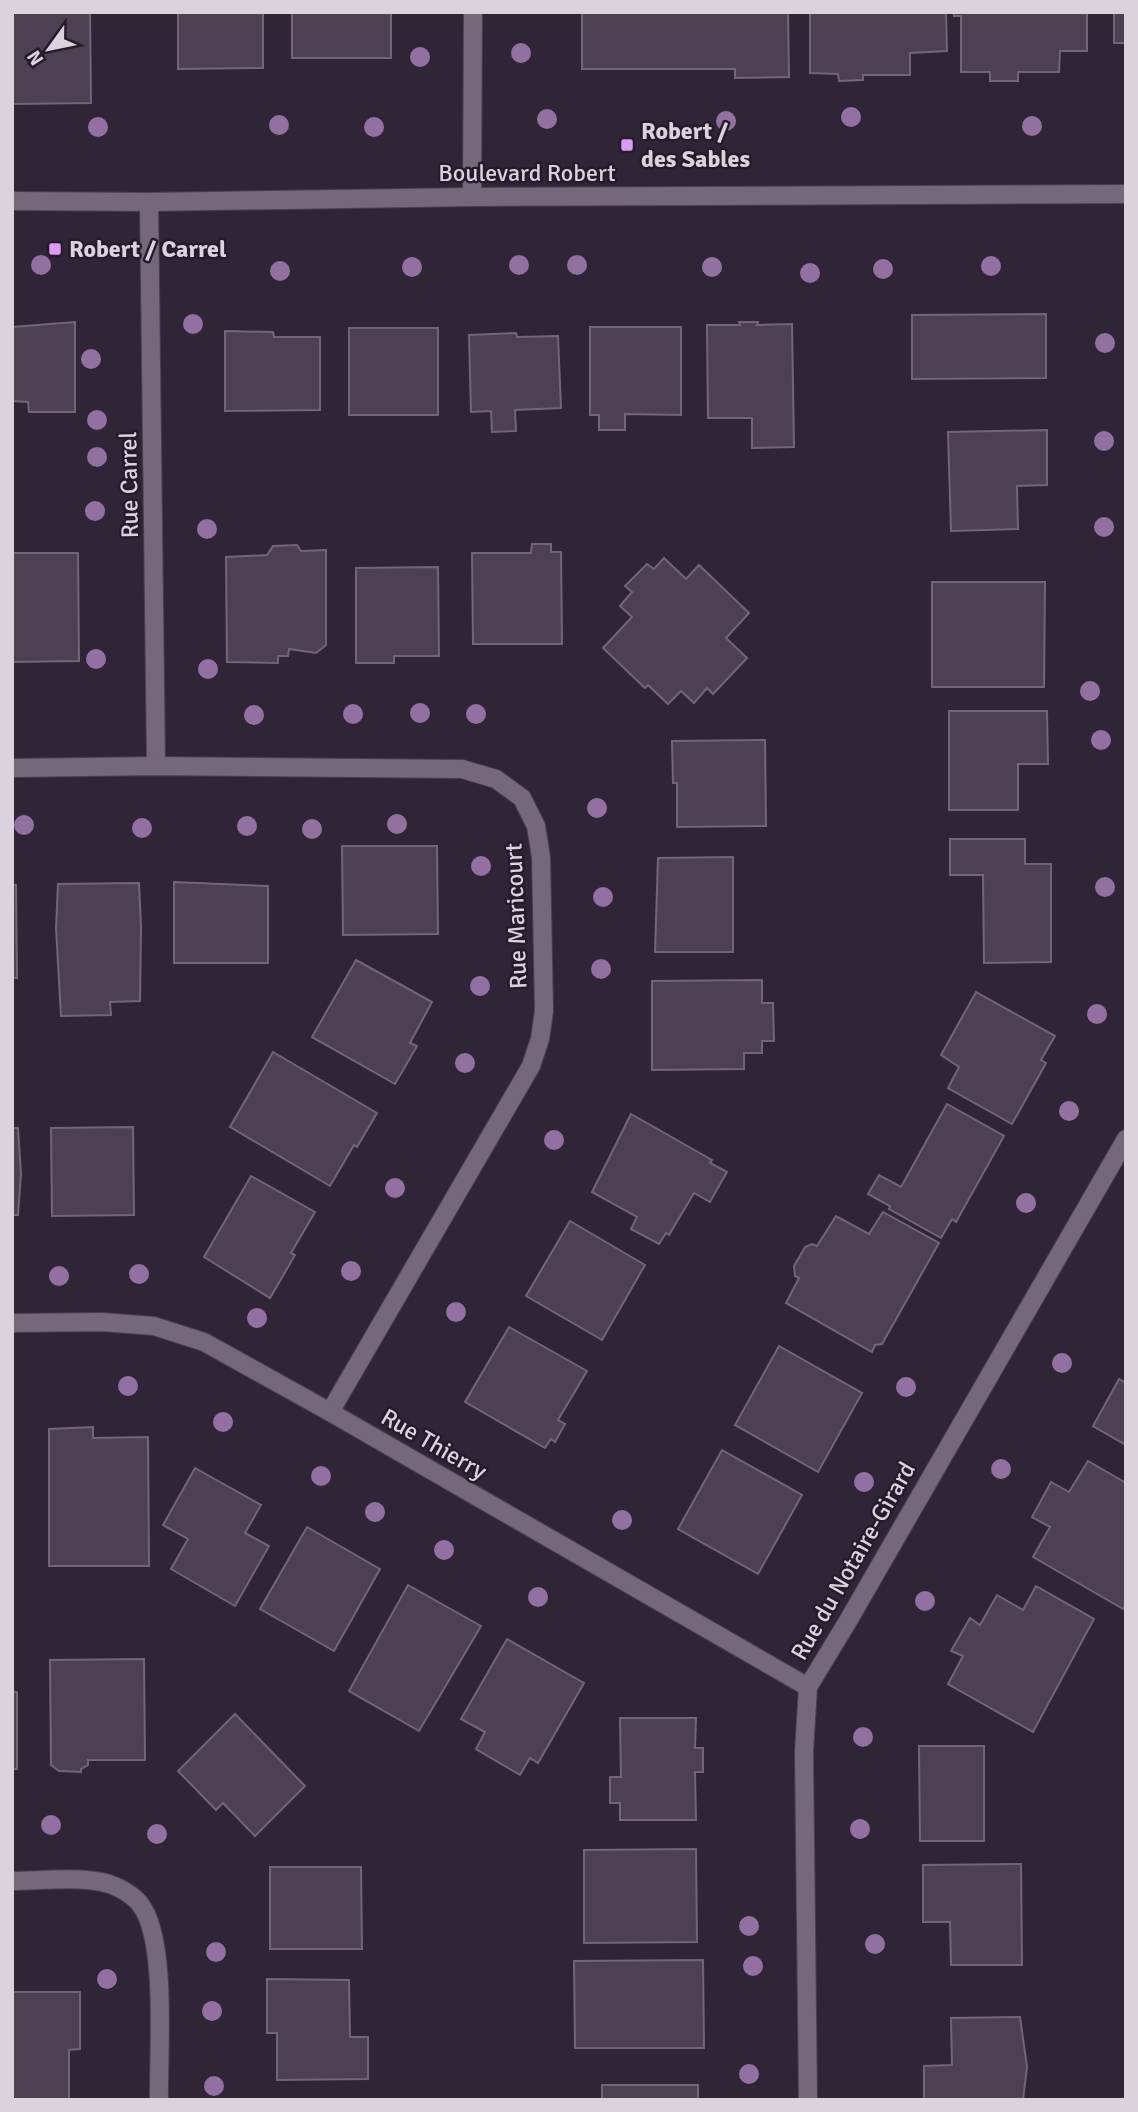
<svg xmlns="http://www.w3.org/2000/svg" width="1138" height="2112" viewBox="0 0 1138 2112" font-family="Signika,sans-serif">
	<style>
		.building { fill: #4c4052; stroke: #726578; stroke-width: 2 }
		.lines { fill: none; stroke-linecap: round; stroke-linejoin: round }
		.minor-casing { stroke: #4a414f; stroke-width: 20 }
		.minor { stroke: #75687b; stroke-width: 18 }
		.tree { fill: #9271a2 }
		.poi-dot { fill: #da9af6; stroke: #261b2b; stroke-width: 2.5 }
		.labels { text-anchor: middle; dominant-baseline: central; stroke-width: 5; stroke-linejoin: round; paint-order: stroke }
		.poi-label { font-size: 24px; font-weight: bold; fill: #dad3de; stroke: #261b2b; text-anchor: start }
		.street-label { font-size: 24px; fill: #dad3de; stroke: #261b2b }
	</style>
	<rect width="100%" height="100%" fill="#302536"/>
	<g class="building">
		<path d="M12,12H90L91,103L12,104Z"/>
		<path d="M178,12H263V68L178,69Z"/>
		<rect x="292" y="12" width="99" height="46"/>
		<path d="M582,12H788L789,77L735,78V69H582Z"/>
		<path d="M810,12H946L947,51L910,53V75H863V80L839,81L838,74L810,73Z"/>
		<path d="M954,12H1087V51H1060L1059,72H1018V81H990V72H961V16H954Z"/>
		<rect x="1114" y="12" width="12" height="31"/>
		<path d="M1046,314V378L912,379V315Z"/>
		<path d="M75,322V412H29L28,402L12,401V327Z"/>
		<path d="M739,322H758L757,325L792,324L794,447L752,448V418H708L707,325H740Z"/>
		<path d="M590,327H681V415L625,414V430H599V415H590Z"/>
		<rect x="349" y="328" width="89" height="87"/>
		<path d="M225,331L273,332L274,337H320V410L225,411Z"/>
		<path d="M516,333L517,337L558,336L561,408L515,410L516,431L492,432L491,411L471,412L469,335Z"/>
		<path d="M1047,430V485L1017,486L1018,529L951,531L948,432Z"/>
		<path d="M532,544H551V552H561L562,644H473L472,553H531Z"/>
		<path d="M297,545L301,551L326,550V645L316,653L289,649L288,656H278V663L227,662L226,557L267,555L273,546Z"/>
		<path d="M12,553H78L79,661L12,662Z"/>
		<path d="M664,558L686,579L699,565L749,613L726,638L747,658L713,694L707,688L694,703L681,691L668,704L648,685L645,688L603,648L632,617L620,606L632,592L625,586L647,564L654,569Z"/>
		<path d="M438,567L439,656H394V663H356V568Z"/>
		<path d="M932,582H1045L1044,687H932Z"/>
		<path d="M949,711H1047L1048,764H1018V810H949Z"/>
		<path d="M765,740L766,826L677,827V783H673L672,741Z"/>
		<path d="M950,839H1025V864H1051V962L984,963L983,875H950Z"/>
		<path d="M342,846H437L438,934L343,935Z"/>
		<path d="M733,857V952H655L658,858Z"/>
		<path d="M174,882L268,886V963H174Z"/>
		<path d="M139,883L141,927L140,1001L110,1002L111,1015L61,1016L56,928L58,884Z"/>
		<path d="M12,885H16L17,978H12Z"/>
		<path d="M356,960L432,1002L410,1043L417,1046L395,1084L312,1037Z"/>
		<path d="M762,980V1003H773L774,1041H762V1053H744V1069L652,1070V981Z"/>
		<path d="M976,992L1055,1036L1041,1060L1046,1063L1012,1124L948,1088L959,1067L941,1055Z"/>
		<path d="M273,1052L377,1113L357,1147L354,1145L330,1186L230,1127Z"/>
		<path d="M947,1104L1004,1136L956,1222L952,1219L941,1238L889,1209L890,1206L868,1194L879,1175L901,1187Z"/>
		<path d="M631,1114L712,1160L710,1163L727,1172L710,1202L694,1193L669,1235L666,1233L659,1244L631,1229L637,1217L592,1192Z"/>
		<path d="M133,1127L134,1215L52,1216L51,1128Z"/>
		<path d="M12,1128H18L21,1174L18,1215H12Z"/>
		<path d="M251,1176L315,1212L291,1253L295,1255L270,1298L204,1257Z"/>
		<path d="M883,1212L939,1243L882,1344L875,1345L872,1352L786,1303L799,1278L795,1276L794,1266L805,1247L812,1244L817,1246L836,1216L869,1234Z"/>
		<path d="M570,1221L645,1265L602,1340L526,1296Z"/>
		<path d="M509,1327L587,1371L558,1420L565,1424L555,1442L551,1439L545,1448L465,1402Z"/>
		<path d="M779,1346L862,1393L818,1472L735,1425Z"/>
		<path d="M1119,1379L1126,1383V1445L1093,1426Z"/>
		<path d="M93,1427V1438L148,1437L149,1566H49V1429Z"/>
		<path d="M722,1450L802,1495L758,1574L678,1529Z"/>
		<path d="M1088,1461L1126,1483V1604L1123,1609L1033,1557L1050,1527L1032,1517L1051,1482L1069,1492Z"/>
		<path d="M195,1468L261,1505L245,1533L269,1546L235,1606L171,1569L188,1539L163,1525Z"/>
		<path d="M307,1527L380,1569L334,1651L260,1609Z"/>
		<path d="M408,1585L481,1626L419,1731L349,1691Z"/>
		<path d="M1036,1586L1094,1619L1033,1732L948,1684L963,1656L951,1651L970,1618L980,1625L997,1595L1023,1610Z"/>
		<path d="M507,1639L584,1683L538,1763L530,1758L520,1775L476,1749L485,1732L461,1719Z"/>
		<path d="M144,1659L145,1760H88V1765L81,1769V1772L59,1771L51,1765L50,1660Z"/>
		<rect x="12" y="1692" width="5" height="77"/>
		<path d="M235,1714L305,1786L255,1836L223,1803L216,1810L178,1771Z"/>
		<path d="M620,1718H696L695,1748H703V1772H695L696,1820H620V1803H610V1777H621Z"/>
		<path d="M919,1746H984V1841H920Z"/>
		<path d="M696,1849L697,1942L584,1943V1850Z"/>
		<path d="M1021,1864L1022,1965H951L950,1922H923V1865Z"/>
		<path d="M270,1867H361L362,1949H270Z"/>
		<path d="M703,1960L704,2048H575L574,1961Z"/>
		<path d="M267,1979L349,1980L350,2037H368V2079L277,2080V2033H267Z"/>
		<path d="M12,1992H80V2049L69,2050V2100H12Z"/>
		<path d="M1020,2017L1027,2067L1023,2100H924V2066L952,2065L951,2018Z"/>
		<rect x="602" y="2085" width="96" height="15"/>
	</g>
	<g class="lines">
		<g class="minor-casing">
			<g id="minor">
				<path d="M472,197L473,12"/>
				<path d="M12,201L149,202L472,197L1126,194"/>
				<path d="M149,202L156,766"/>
				<path d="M12,768L156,766L462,769L496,779L522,798L536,826L541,857L544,1011L540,1039L531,1066L330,1412"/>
				<path d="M12,1323L102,1322L154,1326L204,1342L330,1412L808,1687"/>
				<path d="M12,1881C42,1881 93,1874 119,1888C125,1891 136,1898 140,1904C168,1939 158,2054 159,2100"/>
				<path d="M808,2100L804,1752L808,1687L848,1621L1126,1139"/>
			</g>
		</g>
		<use href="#minor" class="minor"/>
	</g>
	<g class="tree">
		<circle cx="521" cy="53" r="10"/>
		<circle cx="420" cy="57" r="10"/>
		<circle cx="851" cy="117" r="10"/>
		<circle cx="547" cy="119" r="10"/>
		<circle cx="726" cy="121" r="10"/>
		<circle cx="279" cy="125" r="10"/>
		<circle cx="1032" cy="126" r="10"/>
		<circle cx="98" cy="127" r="10"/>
		<circle cx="374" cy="127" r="10"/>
		<circle cx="41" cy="265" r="10"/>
		<circle cx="519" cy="265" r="10"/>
		<circle cx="577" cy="265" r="10"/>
		<circle cx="991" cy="266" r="10"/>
		<circle cx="412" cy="267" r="10"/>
		<circle cx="712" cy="267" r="10"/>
		<circle cx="883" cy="269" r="10"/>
		<circle cx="280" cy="271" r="10"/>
		<circle cx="810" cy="273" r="10"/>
		<circle cx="193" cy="324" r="10"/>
		<circle cx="1105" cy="343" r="10"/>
		<circle cx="91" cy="359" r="10"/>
		<circle cx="97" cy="420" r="10"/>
		<circle cx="1104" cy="441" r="10"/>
		<circle cx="97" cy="457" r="10"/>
		<circle cx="95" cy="511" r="10"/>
		<circle cx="1104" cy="527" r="10"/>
		<circle cx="207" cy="529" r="10"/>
		<circle cx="96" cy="659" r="10"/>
		<circle cx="208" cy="669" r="10"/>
		<circle cx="1090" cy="691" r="10"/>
		<circle cx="420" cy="713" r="10"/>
		<circle cx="353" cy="714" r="10"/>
		<circle cx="476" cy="714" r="10"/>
		<circle cx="254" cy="715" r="10"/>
		<circle cx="1101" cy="740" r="10"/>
		<circle cx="597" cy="808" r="10"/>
		<circle cx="397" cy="824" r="10"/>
		<circle cx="24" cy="825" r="10"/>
		<circle cx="247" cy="826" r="10"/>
		<circle cx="142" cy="828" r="10"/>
		<circle cx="312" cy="829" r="10"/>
		<circle cx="481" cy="866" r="10"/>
		<circle cx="1105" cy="887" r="10"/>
		<circle cx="603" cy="897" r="10"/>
		<circle cx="601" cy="969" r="10"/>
		<circle cx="480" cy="986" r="10"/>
		<circle cx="1097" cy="1014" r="10"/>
		<circle cx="465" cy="1063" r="10"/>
		<circle cx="1069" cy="1111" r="10"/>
		<circle cx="554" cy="1140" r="10"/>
		<circle cx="395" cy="1188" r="10"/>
		<circle cx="1026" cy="1203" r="10"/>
		<circle cx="351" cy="1271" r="10"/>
		<circle cx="139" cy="1274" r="10"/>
		<circle cx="59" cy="1276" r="10"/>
		<circle cx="456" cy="1312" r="10"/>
		<circle cx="257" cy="1318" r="10"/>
		<circle cx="1062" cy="1363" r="10"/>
		<circle cx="128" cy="1386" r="10"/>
		<circle cx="906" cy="1387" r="10"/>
		<circle cx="223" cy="1422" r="10"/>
		<circle cx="1001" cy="1469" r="10"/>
		<circle cx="321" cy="1476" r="10"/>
		<circle cx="864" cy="1482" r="10"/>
		<circle cx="375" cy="1512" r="10"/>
		<circle cx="622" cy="1520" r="10"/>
		<circle cx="444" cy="1550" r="10"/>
		<circle cx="538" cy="1597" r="10"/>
		<circle cx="925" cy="1601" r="10"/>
		<circle cx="863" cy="1737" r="10"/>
		<circle cx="51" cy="1825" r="10"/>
		<circle cx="860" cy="1829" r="10"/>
		<circle cx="157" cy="1834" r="10"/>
		<circle cx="749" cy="1926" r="10"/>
		<circle cx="875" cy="1944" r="10"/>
		<circle cx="216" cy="1952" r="10"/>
		<circle cx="753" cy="1966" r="10"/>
		<circle cx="107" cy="1979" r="10"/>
		<circle cx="212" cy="2011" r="10"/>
		<circle cx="749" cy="2074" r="10"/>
		<circle cx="214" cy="2086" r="10"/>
	</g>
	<g class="poi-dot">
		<rect x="620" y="138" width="14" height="14" rx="3.5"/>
		<rect x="48" y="242" width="14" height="14" rx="3.5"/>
	</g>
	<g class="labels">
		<g class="poi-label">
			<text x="641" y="131">Robert /<tspan x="641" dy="28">des Sables</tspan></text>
			<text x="69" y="249">Robert / Carrel</text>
		</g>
		<g class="street-label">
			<text x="527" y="173">Boulevard Robert</text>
			<text transform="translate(129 485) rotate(-91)">Rue Carrel</text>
			<text transform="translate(516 916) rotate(-92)">Rue Maricourt</text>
			<text transform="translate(434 1444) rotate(30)">Rue Thierry</text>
			<text transform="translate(853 1561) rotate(-60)">Rue du Notaire-Girard</text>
		</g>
	</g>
	<rect width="1138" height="2112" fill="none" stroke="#dad3de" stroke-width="28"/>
	<g transform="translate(49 49) rotate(237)" stroke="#261b2b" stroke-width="5" paint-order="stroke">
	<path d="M0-5L12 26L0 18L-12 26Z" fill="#dad3de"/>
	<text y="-10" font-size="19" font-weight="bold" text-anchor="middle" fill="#dad3de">N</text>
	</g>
</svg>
